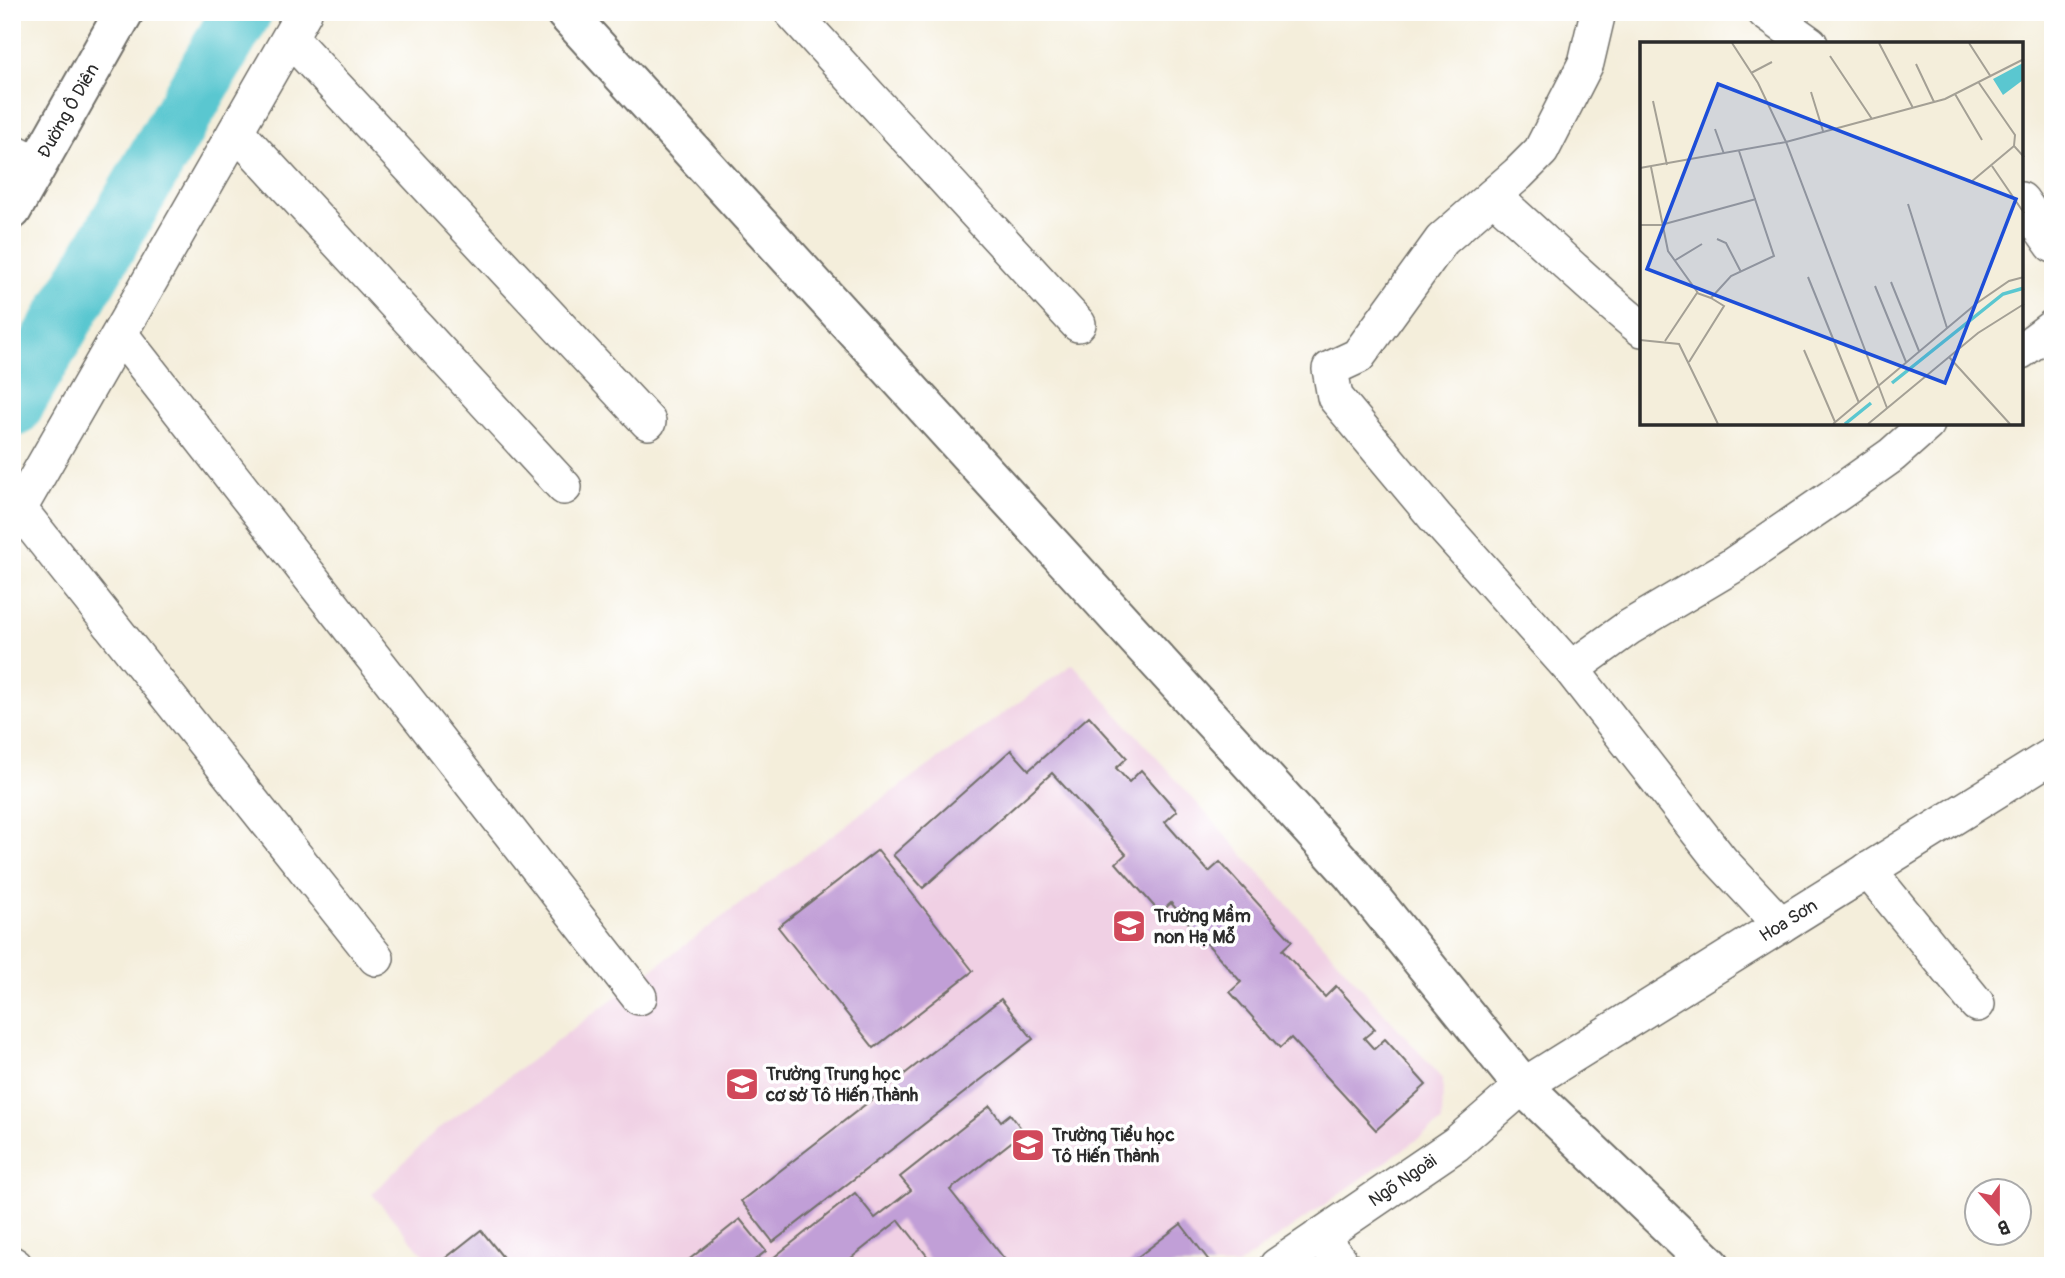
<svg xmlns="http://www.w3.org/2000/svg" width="2065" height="1278" viewBox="0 0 2065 1278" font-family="Pangolin,sans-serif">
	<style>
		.built { fill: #f0d0e4 }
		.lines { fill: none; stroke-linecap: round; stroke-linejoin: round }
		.river { stroke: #5ac7d0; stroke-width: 60 }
		.building { fill: #c19fd7 }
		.minor-casing { stroke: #716f69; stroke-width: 38 }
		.major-casing { stroke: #716f69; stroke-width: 42 }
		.minor { stroke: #fff; stroke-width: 35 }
		.major { stroke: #fff; stroke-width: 38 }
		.labels { text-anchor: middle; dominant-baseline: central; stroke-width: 7; stroke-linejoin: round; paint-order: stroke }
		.street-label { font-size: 18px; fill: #2b2b2b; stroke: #fff }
		.poi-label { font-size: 18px; font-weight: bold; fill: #2b2b2b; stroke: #fff; text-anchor: start }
		.inset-river { fill: none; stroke: #5ac7d0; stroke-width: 3.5 }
		.inset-road { fill: none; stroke: #a4a095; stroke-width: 2 }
		.view { fill: #1d4ed8; fill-opacity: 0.15; stroke: #1d4ed8; stroke-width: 3.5 }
		.inset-edge { fill: none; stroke: #2b2b2b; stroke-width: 3.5 }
	</style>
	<rect width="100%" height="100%" fill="#fff"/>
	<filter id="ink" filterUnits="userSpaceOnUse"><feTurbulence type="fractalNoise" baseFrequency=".0143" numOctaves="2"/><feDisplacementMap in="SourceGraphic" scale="14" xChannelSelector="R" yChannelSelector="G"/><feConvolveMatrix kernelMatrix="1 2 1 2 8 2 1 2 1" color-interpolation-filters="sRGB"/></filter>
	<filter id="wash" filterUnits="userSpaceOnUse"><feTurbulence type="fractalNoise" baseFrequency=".00686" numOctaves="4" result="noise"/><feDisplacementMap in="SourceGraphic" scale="28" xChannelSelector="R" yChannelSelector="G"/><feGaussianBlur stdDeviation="1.57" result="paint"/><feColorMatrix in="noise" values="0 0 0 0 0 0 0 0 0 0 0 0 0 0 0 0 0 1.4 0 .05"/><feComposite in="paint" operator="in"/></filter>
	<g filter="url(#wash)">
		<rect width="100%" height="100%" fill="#f4eedb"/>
		<path class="built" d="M1073,664L1443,1079L1442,1122L1237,1266H433L372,1194L432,1134L855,818Z"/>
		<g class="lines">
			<path class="river" d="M12,408L242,12"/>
		</g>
		<g id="blocks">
			<g class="building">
				<path d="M1089,716L1127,758L1116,768L1129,782L1141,770L1177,811L1165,822L1209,872L1220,862L1292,941L1282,950L1325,997L1336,986L1375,1029L1364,1038L1374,1049L1385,1039L1426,1085L1376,1130L1291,1038L1280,1048L1230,992L1241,982L1171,903L1160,913L1116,863L1126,854L1052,773L923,888L893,855L1011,750L1029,770Z"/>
				<path d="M878,850L973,971L874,1048L778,927Z"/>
				<path d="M1001,999L1033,1039L773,1242L741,1201Z"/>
				<path d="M990,1106L1001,1121L1010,1114L1024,1132L950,1190L1010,1266H935L899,1220L841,1266H763L855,1193L875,1218L911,1190L900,1177Z"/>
				<path d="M740,1219L766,1251L747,1266H681Z"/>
				<path d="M1181,1224L1213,1266H1126Z"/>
				<path d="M481,1230L510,1266H446L442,1261Z"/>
			</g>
		</g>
	</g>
	<g filter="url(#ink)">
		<use href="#blocks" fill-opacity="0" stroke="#716f69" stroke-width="2"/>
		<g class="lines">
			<g class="minor-casing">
				<g id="minor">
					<path d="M792,12L1078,324"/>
					<path d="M1598,12L1586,63L1541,151L1518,174L1442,240L1358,356L1330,369L1335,397L1436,518L1571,669L1721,861L1781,925"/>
					<path d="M1765,12L1810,44"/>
					<path d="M290,38L648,422"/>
					<path d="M236,131L564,487"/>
					<path d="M12,151L38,164"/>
					<path d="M1493,196C1543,240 1590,287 1642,329"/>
					<path d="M2021,200L2053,245"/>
					<path d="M120,334L639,997"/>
					<path d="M2021,351L2053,327"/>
					<path d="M19,509L376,958"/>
					<path d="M12,521L304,12"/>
					<path d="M1571,669L1628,628L1732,566L1844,489L1892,455L1927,424"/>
					<path d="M1868,870L1977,1004"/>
					<path d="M1320,1236L1343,1266"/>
					<path d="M12,1264L15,1266"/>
					<path id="s1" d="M1277,1266L1456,1144L1523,1086L2053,755"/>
				</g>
			</g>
			<g class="major-casing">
				<g id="major">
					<path d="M565,12L1352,874L1523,1086L1711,1266"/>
					<path id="s2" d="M12,210L124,12"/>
				</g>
			</g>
			<use href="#minor" class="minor"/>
			<use href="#major" class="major"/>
		</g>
	</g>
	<defs>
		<g id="school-square" transform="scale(1.75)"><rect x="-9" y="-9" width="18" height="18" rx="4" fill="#d1495b" stroke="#fff"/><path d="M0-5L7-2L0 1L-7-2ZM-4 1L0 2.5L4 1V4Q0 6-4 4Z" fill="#fff"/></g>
	</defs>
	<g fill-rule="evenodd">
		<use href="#school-square" x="1129" y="926"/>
		<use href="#school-square" x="742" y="1084"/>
		<use href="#school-square" x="1028" y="1145"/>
	</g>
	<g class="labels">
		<g class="street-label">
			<text stroke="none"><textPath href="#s2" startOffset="114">Đường Ô Diên</textPath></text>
			<text stroke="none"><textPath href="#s1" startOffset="618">Hoa Sơn</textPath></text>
			<text stroke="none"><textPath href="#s1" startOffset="152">Ngõ Ngoài</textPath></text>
		</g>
		<g class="poi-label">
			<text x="1154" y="916">Trường Mầm<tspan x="1154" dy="21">non Hạ Mỗ</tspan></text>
			<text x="766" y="1074">Trường Trung học<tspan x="766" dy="21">cơ sở Tô Hiến Thành</tspan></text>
			<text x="1052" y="1135">Trường Tiểu học<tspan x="1052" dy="21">Tô Hiến Thành</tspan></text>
		</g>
	</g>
	<g transform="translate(1640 42)">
		<rect width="383" height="383" fill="#f4eedb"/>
		<path d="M383,21V38L363,53L353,37Z" fill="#5ac7d0"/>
		<path class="inset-river" d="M252,341L363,252L384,246M205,382L231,361"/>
		<path class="inset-road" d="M92,1L118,41L146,100L247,366M239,1L273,66M329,1L351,35M190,14L232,77M276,22L294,60M111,31L132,20M339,41L375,93L374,104L384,115M171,50L183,89M315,52L342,98M13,59L27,123M75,87L84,112M352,124L384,171M11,125L28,209L58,251M0,126L146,100L305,57L384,17M331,140L374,104M268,162L307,286M0,183H21L116,157M77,197L86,201L101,230M34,219L62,202M168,235L219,361M251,240L279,309M235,244L266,320M0,298L39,302L78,382M25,299L57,251L71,256L91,234L134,214L99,109M164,308L195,380M309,315L370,382M49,320L84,264L71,256M193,382L337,261L369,239L384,235M228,382L338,291L384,262"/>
		<path class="view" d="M78,42L376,157L305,341L7,227Z"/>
		<rect width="383" height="383" class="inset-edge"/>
	</g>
	<rect width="2065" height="1278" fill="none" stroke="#fff" stroke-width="42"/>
	<g transform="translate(1998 1212) rotate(159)"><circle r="33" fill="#ffffff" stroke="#aaaaaa" stroke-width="2"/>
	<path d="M0-5L12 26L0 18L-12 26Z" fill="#d1495b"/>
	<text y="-10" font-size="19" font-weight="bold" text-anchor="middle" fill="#2b2b2b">B</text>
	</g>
</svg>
